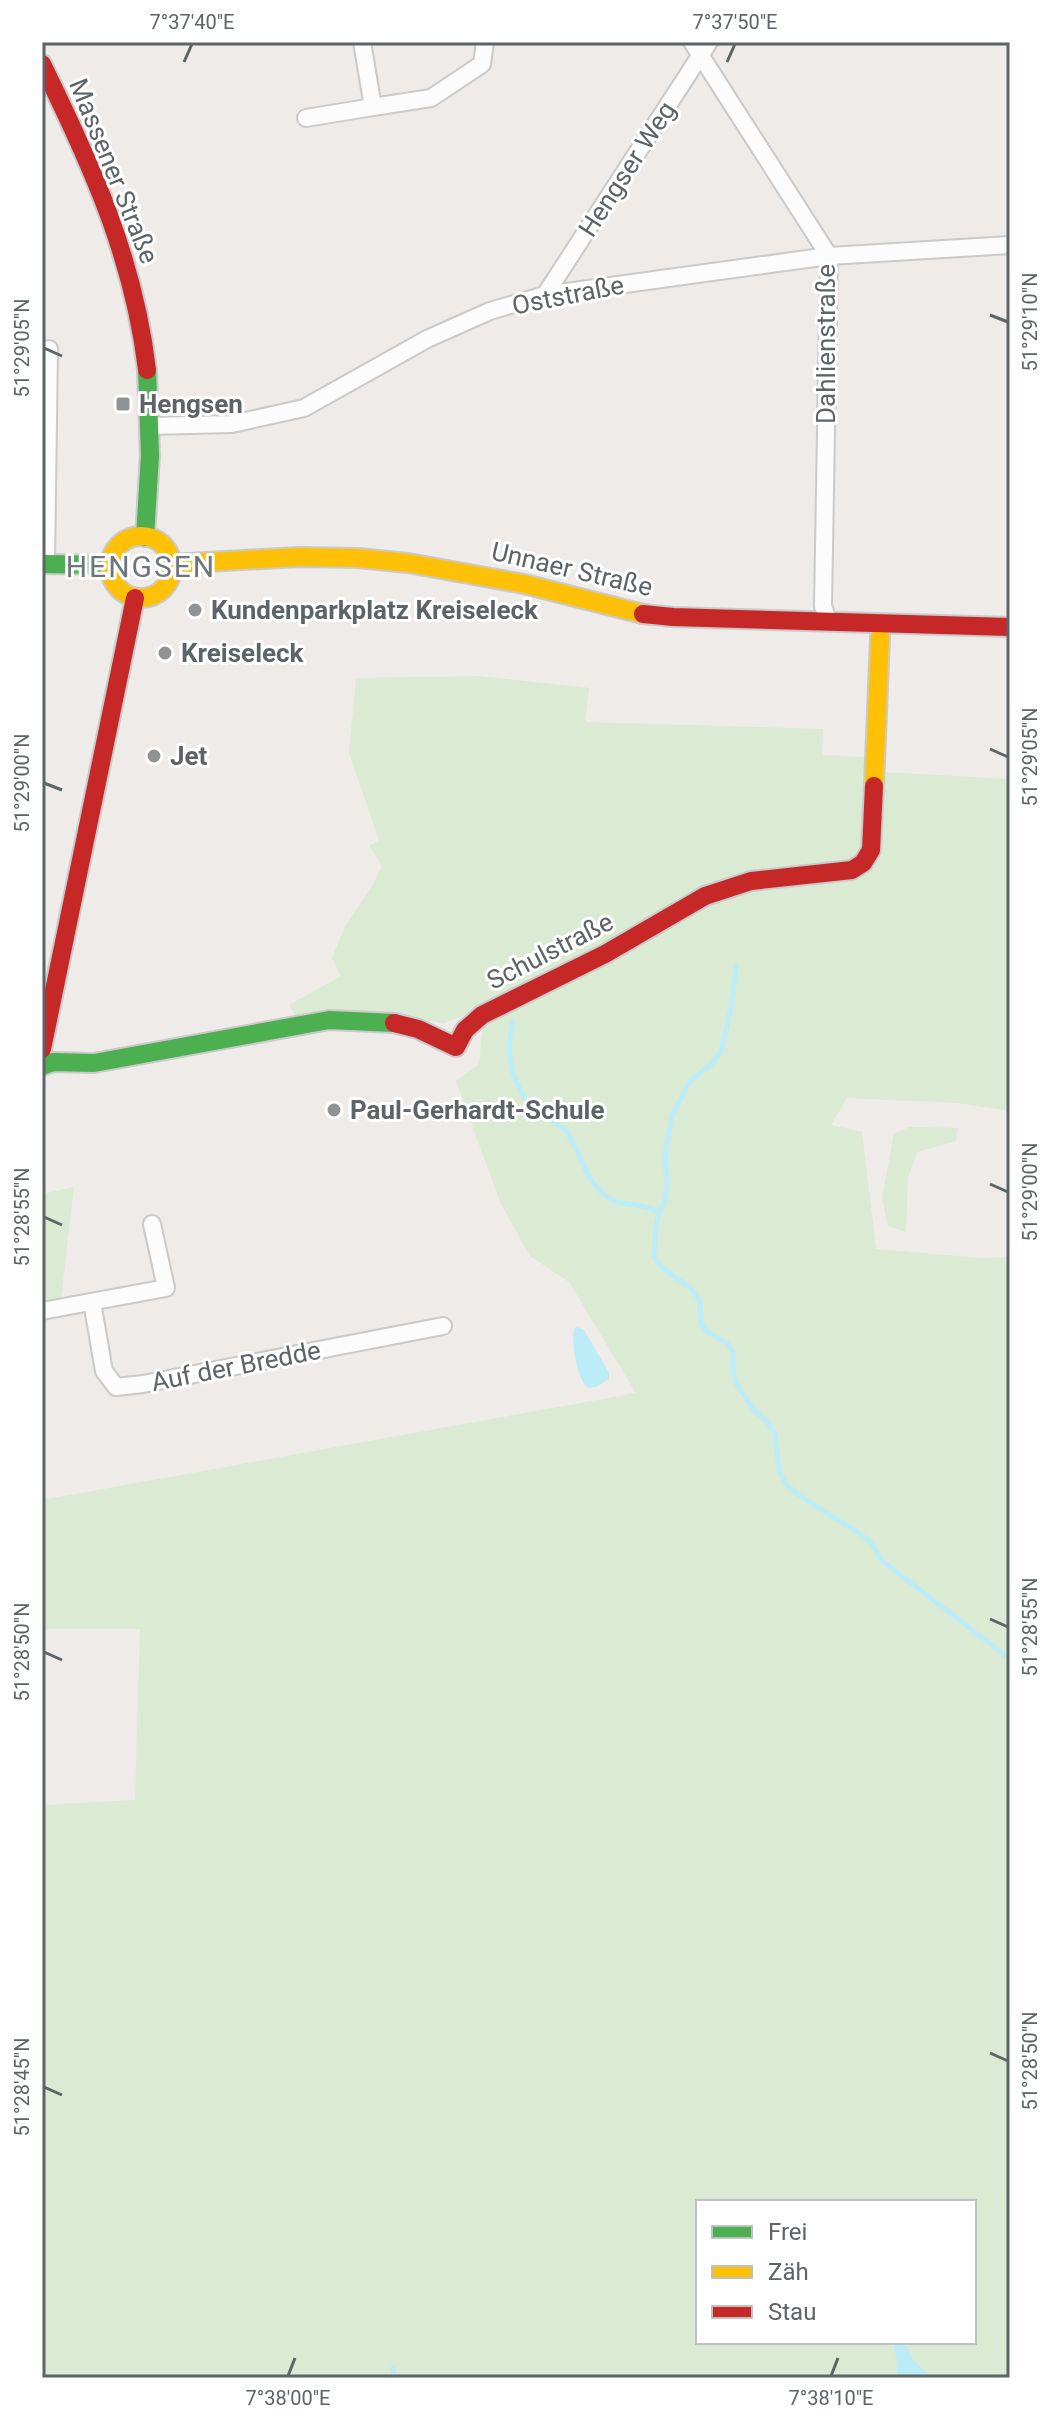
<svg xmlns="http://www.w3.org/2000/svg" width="1052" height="2420" viewBox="0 0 1052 2420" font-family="Roboto,sans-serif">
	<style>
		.green { fill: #daead3; fill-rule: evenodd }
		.water { fill: #bcecf8 }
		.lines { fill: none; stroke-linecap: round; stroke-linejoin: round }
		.stream { stroke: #bcecf8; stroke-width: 5 }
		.street-casing { stroke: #c9cac9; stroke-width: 20 }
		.fast-casing { stroke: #c9cac9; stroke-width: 22 }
		.slow-casing { stroke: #c9cac9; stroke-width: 22 }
		.jam-casing { stroke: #c9cac9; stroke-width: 22 }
		.street { stroke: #fcfcfc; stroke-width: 16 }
		.fast { stroke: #4caf50; stroke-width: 18 }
		.slow { stroke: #ffc107; stroke-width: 18 }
		.jam { stroke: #c62828; stroke-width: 18 }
		.ticks { fill: none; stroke: #5d6467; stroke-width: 3 }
		.poi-dot { fill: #909394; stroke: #fff; stroke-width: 3 }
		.labels { text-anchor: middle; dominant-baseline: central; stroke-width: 6; stroke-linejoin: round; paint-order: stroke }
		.street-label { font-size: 26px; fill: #5d6467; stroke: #fff }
		.poi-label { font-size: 26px; font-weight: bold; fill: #5d6467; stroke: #fff; text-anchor: start }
		.quarter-label { font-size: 30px; letter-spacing: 2px; fill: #6e7679; stroke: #fff }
		.neatline { fill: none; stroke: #5d6467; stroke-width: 3 }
		.ticks-label { font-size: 20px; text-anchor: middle; fill: #5d6467 }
	</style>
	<rect width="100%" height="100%" fill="#eeebe8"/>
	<g class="green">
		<path d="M477,676L589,688L585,722L823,729L822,755L866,757L880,772L1010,779V1111L958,1103L847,1098L831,1125L862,1132L876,1249L981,1258L1010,1257V2378H42V1805L135,1800L140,1629H42V1500L636,1393L569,1282L530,1256L501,1204L456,1081L479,1064C482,1048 479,1034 487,1019L478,1010L444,1023L422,1020L296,1017L289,1005L341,976L332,958L345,927L371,888L382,866L369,846L379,840L349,753L356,678ZM698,2202H974V2342H698Z"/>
		<path d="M909,1127L958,1128L956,1141L917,1152L908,1178L906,1232L888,1226L882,1198L894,1134Z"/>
		<path d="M74,1187L61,1299L42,1300V1194Z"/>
	</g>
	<g class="water">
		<path d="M577,1327L584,1330L609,1373V1379L596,1387L588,1388C577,1379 571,1343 574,1329Z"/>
		<path d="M893,2342H904L914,2361L932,2378H897V2362Z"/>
	</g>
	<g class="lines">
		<g class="stream">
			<path d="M736,966L731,1008L721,1051L712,1064L689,1082L672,1116L665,1156L667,1187L664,1204L659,1213L656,1224L654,1257L660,1266L690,1288L700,1300L701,1324L707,1331L728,1344L733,1353V1370L736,1383L753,1409L768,1423L775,1434L779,1471L786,1484L800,1496L862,1535L872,1544L881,1560L1010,1659"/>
			<path d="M513,1022C503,1056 514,1095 543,1116C552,1122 562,1125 568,1134C581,1154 586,1182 607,1197C623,1208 640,1201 659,1213"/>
			<path d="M393,2368L394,2378"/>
		</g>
		<g class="street-casing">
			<g id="street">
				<path d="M362,42L373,107L431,98L482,64L485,42"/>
				<path d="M692,42L829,256L823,606L828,620"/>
				<path d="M306,118L373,107"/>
				<path d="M545,295L709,42"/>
				<path d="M150,426L232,424L304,408L427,339L490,311L545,295L829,256L1010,245"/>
				<path d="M46,564L49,349"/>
				<path d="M92,1302L104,1371L116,1387L143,1384L443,1326"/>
				<path d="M42,1311L166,1288L152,1224"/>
			</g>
		</g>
		<g class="fast-casing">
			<g id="fast">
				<path d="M145,537L150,455L147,370"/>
				<path d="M42,564L110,565"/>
				<path d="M42,1066L53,1062L94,1063L329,1020L394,1023"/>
			</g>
		</g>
		<g class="slow-casing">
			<g id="slow">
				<circle cx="141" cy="567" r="31"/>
				<path d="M171,564L299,557L358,558L408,563L524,584L643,614"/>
				<path d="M874,786L880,637"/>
			</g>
		</g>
		<g class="jam-casing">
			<g id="jam">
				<path d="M42,64C91,164 134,258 147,370"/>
				<path d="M643,614L673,617L1010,627"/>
				<path d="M394,1023L418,1029L456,1047L465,1030L482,1015L605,954L705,896L751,881L852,870L863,863L871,850L874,786"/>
				<path d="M42,1049L135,598"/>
			</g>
		</g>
		<use href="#street" class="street"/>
		<use href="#fast" class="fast"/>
		<use href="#slow" class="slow"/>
		<use href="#jam" class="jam"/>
	</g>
	<path class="ticks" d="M184,62L192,44M727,62L735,44M990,315L1008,322M44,348L62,356M990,749L1008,757M44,783L62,790M990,1184L1008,1192M44,1217L62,1225M990,1619L1008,1627M44,1652L62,1660M990,2053L1008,2061M44,2087L62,2095M288,2376L295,2358M831,2376L838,2358"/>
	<g class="poi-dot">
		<rect x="115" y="396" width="16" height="16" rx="4"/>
		<circle cx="195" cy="610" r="8"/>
		<circle cx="165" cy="653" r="8"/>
		<circle cx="154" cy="756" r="8"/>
		<circle cx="334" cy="1110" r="8"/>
	</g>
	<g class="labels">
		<g class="street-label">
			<text transform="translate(627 169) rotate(-57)">Hengser Weg</text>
			<text transform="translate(114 171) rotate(68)">Massener Straße</text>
			<text transform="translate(568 295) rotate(-11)">Oststraße</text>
			<text transform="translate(826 344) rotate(-90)">Dahlienstraße</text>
			<text transform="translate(572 569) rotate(13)">Unnaer Straße</text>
			<text transform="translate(550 951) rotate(-27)">Schulstraße</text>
			<text transform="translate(236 1366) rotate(-11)">Auf der Bredde</text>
		</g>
		<g class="poi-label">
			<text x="139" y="404">Hengsen</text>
			<text x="211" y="610">Kundenparkplatz Kreiseleck</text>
			<text x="181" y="653">Kreiseleck</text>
			<text x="170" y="756">Jet</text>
			<text x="350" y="1110">Paul-Gerhardt-Schule</text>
		</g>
		<g class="quarter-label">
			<text x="141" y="566">HENGSEN</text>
		</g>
	</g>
	<rect width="1052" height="2420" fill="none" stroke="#ffffff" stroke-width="88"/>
	<rect x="696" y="2200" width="280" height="144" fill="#ffffff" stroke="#bec1c2" stroke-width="2"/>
	<rect x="712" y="2226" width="40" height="12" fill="#4caf50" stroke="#bec1c2" stroke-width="2"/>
	<text x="768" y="2240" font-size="24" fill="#5d6467">Frei</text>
	<rect x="712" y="2266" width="40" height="12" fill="#ffc107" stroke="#bec1c2" stroke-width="2"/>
	<text x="768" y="2280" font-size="24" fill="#5d6467">Zäh</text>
	<rect x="712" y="2306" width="40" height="12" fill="#c62828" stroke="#bec1c2" stroke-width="2"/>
	<text x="768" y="2320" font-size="24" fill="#5d6467">Stau</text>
	<rect x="44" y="44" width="964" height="2332" class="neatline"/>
	<g class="ticks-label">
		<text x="192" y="29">7°37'40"E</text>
		<text x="735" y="29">7°37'50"E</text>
		<text transform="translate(1030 322) rotate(-90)" y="7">51°29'10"N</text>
		<text transform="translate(22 348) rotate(-90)" y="7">51°29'05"N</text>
		<text transform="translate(1030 757) rotate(-90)" y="7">51°29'05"N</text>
		<text transform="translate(22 783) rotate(-90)" y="7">51°29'00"N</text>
		<text transform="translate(1030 1192) rotate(-90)" y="7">51°29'00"N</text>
		<text transform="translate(22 1217) rotate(-90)" y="7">51°28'55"N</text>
		<text transform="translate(1030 1627) rotate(-90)" y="7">51°28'55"N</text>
		<text transform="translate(22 1652) rotate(-90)" y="7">51°28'50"N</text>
		<text transform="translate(1030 2061) rotate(-90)" y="7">51°28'50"N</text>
		<text transform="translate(22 2087) rotate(-90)" y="7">51°28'45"N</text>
		<text x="288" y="2405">7°38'00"E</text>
		<text x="831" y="2405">7°38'10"E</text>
	</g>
</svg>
